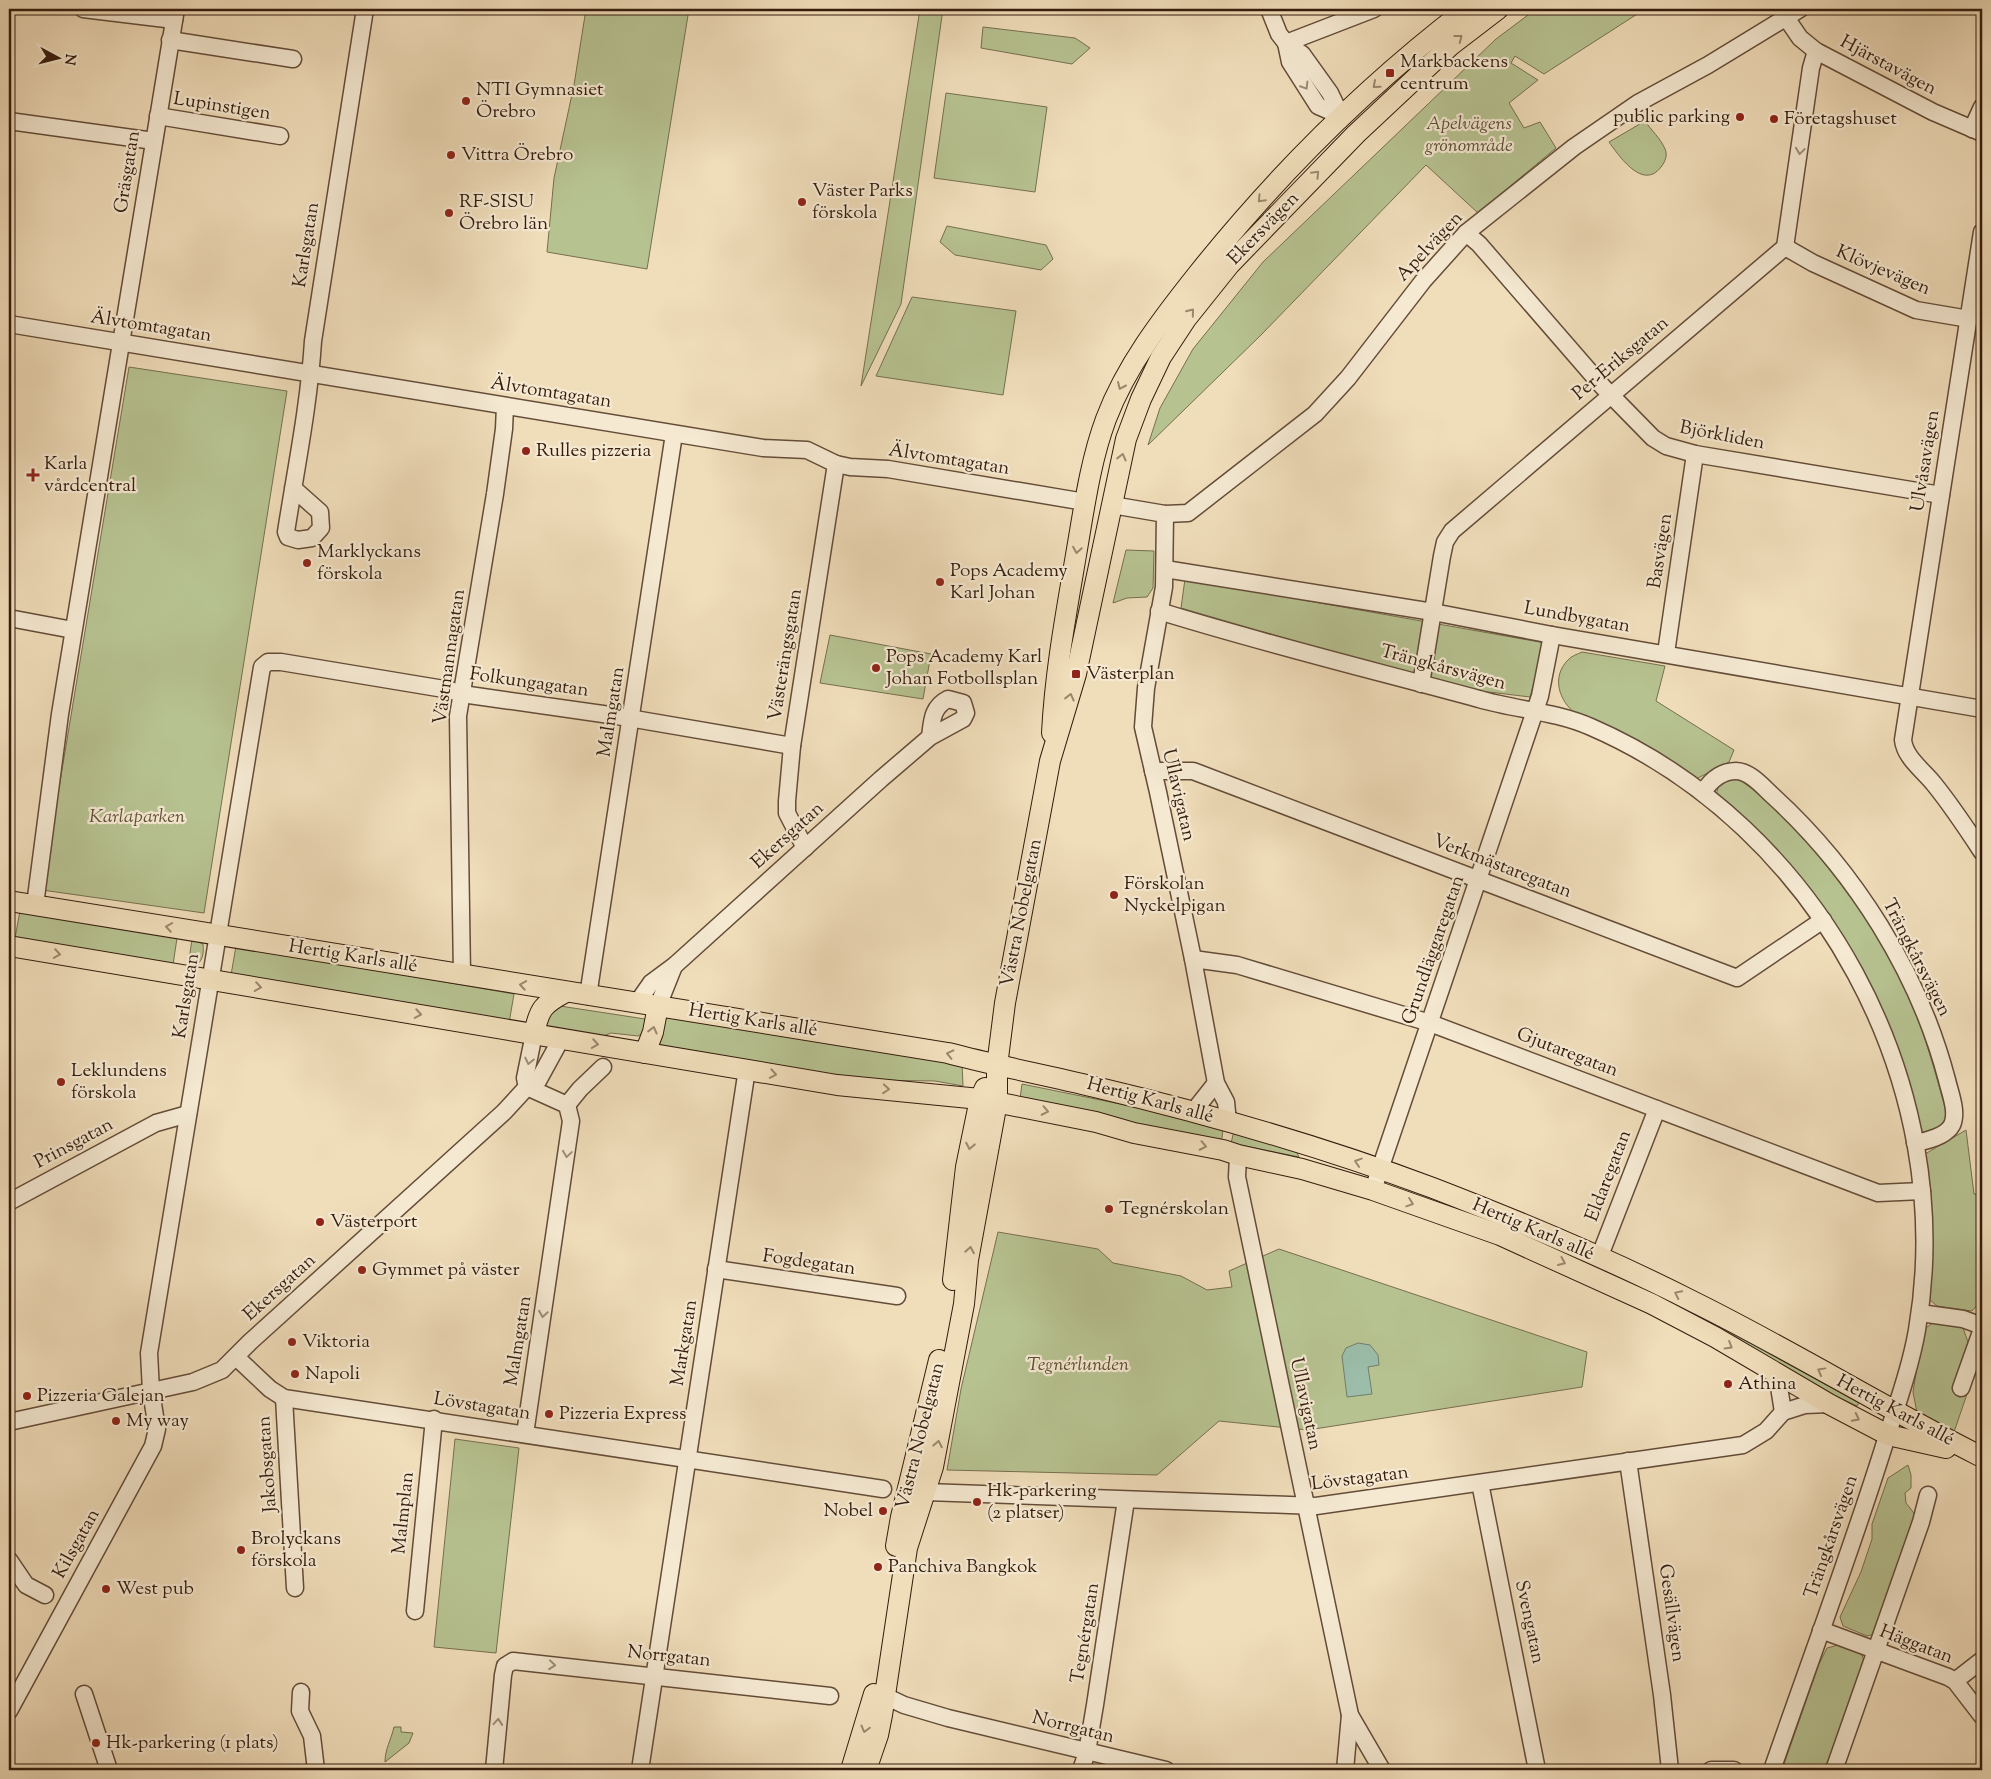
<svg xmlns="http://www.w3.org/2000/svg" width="1991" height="1779" viewBox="0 0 1991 1779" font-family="'Sorts Mill Goudy',serif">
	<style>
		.green { fill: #b7c291; stroke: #766f4f }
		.water { fill: #9bbda9; stroke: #727d6b }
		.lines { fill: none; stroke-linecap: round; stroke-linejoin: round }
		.minor-casing { stroke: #644c38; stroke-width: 19 }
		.major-casing { stroke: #351c0d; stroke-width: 22 }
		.minor { stroke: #f5e9d2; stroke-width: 16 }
		.major { stroke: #f0ddba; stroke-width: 20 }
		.oneway { stroke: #9c866c }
		.oneway2 { stroke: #9f8d79 }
		.poi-dot { fill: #8f2418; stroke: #f5e9d2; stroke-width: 2 }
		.labels { text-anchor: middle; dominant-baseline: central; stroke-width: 4.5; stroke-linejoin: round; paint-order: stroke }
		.poi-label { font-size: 19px; fill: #351c0d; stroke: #f5e9d2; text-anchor: start }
		.street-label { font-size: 19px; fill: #351c0d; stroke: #f5e9d2 }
		.park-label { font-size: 19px; font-style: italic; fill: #5c4e35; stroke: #f5e9d2 }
	</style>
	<rect width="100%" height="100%" fill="#f0ddba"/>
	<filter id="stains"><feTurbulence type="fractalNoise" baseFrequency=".004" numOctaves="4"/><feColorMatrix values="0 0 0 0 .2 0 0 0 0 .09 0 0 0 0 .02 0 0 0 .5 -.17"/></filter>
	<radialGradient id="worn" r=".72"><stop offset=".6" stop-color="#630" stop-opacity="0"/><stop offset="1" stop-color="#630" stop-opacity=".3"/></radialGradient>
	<g class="green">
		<path d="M586,9H689L647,269L547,252L554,178L574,85Z"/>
		<path d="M920,9H943L901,304L861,386Z"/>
		<path d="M1536,9H1645L1544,74L1515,56L1511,63L1538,80L1509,103L1524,128L1540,122L1556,148L1478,213L1426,165L1261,335L1148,445L1160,408L1193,349L1263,262L1496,39Z"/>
		<path d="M983,27L1075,38L1090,48L1072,64L981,48Z"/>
		<path d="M946,93L1047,107L1035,192L934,178Z"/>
		<path d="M1645,121C1651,130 1661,139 1665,149C1668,155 1665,162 1661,167C1643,191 1619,156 1609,142Z"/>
		<path d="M947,226L1046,245L1053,259L1041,270L955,255L940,242Z"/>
		<path d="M912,297L1016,311L1003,395L876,376Z"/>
		<path d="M129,367L287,391L204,913L42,890Z"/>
		<path d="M1126,550L1154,551L1153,588L1147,597L1127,598L1113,603Z"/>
		<path d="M1185,579L1545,643L1530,697L1456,688L1181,608Z"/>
		<path d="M830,635L931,654L923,699L820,683Z"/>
		<path d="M1582,652L1665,666L1656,701L1734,750L1729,762L1694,780L1576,714C1559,701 1551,677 1568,660C1571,656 1578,654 1582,652Z"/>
		<path d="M1731,776C1756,785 1777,810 1795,829C1840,879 1880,934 1908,995C1925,1033 1936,1075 1947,1115C1943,1125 1935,1135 1923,1133L1919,1128C1914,1108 1910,1088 1904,1068C1900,1054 1893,1040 1887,1026C1848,930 1791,865 1716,796L1719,783Z"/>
		<path d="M20,911L177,938L173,965L15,938Z"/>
		<path d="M192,939L203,944C204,954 203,962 193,967H188Z"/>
		<path d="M236,946L514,994L509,1023L231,975Z"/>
		<path d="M560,1006L645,1019L648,1023L644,1033L638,1036L611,1033L601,1037L548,1029L545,1023L547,1016Z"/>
		<path d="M664,1017L962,1063L963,1086L935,1081L869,1080L655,1048Z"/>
		<path d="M1022,1084L1194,1119L1223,1128L1222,1138L1219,1141L1020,1099Z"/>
		<path d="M1966,1130L1974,1194L1982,1195V1300L1972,1311L1937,1306L1928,1298L1930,1214L1925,1154Z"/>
		<path d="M1234,1131L1296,1151L1299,1157L1231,1143Z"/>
		<path d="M998,1232L1098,1249L1113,1263L1181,1276L1207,1290L1232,1287L1229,1271L1279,1249L1587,1352L1582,1387L1308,1430L1219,1421L1157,1475L947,1470L961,1389Z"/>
		<path d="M1608,1270L1695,1313L1859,1403L1857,1406L1804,1382L1606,1274Z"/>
		<path d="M1934,1322L1962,1325L1968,1342L1952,1389L1967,1394L1954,1432L1918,1418L1913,1392L1923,1330Z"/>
		<path d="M455,1439L519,1448L496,1653L434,1647Z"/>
		<path d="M1908,1465L1911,1475V1488L1905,1493L1906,1503L1917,1517L1875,1634L1867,1636L1843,1626L1840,1617L1861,1572L1872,1539V1524L1888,1478Z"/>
		<path d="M1838,1645L1861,1653L1865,1663L1828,1770H1782L1819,1664L1827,1648Z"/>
		<path d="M394,1727H401V1732L413,1733L409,1743L385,1762C385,1749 391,1740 394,1727Z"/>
	</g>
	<path class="water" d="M1358,1343L1370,1345L1378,1355L1379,1365L1368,1367L1372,1394L1347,1397L1342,1356L1346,1348Z"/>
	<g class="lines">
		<g class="minor-casing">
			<g id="minor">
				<path d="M83,9L174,20"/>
				<path d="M1269,9L1279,34L1286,43L1302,54L1330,93L1341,116"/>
				<path d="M1787,19L1800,38L1816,51L1933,112L1982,133"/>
				<path d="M170,40L293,59"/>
				<path d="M1286,43L1290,62L1318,106L1341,116"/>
				<path d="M1286,43L1374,9"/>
				<path d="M158,116L280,136"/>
				<path d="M9,121L154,141"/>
				<path d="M1972,129L1982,107"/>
				<path d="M1982,232L1903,740C1905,758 1923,770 1934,784C1951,805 1967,829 1982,852"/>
				<path d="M1466,233L1479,244L1603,387L1653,438L1666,446L1695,454L1941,495"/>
				<path d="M1785,247L1813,263L1916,310L1969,319"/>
				<path d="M9,324L763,448L807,450L836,464L850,467L888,469L1085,502"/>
				<path d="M293,488L320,512L321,528L312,538L298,540L288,537L286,532C296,468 309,405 313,341L365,9"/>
				<path d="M1112,505L1165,514L1188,513L1315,414L1348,378L1423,281L1466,233L1574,147L1638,103L1708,65L1800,9"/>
				<path d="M1165,514L1164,587L1146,688L1143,727L1158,792L1193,959L1216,1083L1226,1102L1228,1122"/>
				<path d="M1165,569L1433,612L1552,635L1982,709"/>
				<path d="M1159,611C1265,644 1372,670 1479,699C1516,710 1555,711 1591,727C1819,826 1959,1084 1917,1330C1910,1370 1895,1410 1883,1449C1849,1557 1809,1663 1772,1770"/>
				<path d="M9,618L73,630"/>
				<path d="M1666,653L1695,454"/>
				<path d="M1421,684L1442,556L1445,542L1452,531L1785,247L1811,68L1816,51"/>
				<path d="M1153,771H1193L1737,978L1823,920"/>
				<path d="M1703,792C1711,780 1721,771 1736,771C1750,771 1764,788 1773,796C1855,871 1919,973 1947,1080C1950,1093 1958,1112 1952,1125C1946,1136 1927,1141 1915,1143"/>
				<path d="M805,848L787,813V801L792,746L836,464"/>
				<path d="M35,905L60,714L176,9"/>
				<path d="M1193,959L1237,965L1430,1023L1878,1193L1922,1191"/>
				<path d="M462,975L458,716L495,494L504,429L505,406"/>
				<path d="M588,996L674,434"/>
				<path d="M637,1003L651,983L674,966L881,779L930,737L963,719L966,713L963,703L948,699C932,707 932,721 930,737"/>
				<path d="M658,1006L674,966"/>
				<path d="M527,1087L525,1078L534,1034"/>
				<path d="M567,1105L580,1089L603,1067"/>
				<path d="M1193,1112L1216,1083"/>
				<path d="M1238,1155L1237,1177L1350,1715L1382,1770"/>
				<path d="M1373,1190L1540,696L1552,635"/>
				<path d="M9,1202L156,1123L188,1114"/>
				<path d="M1599,1258L1657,1109"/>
				<path d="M716,1269L897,1296"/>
				<path d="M1920,1313L1963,1319L1982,1326"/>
				<path d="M236,1357L270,1389L284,1398L883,1489"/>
				<path d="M1777,1374L1783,1412"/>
				<path d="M1961,1388L1982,1329"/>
				<path d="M284,1398L295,1588"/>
				<path d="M9,1422L193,1382L222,1370L250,1342L504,1112L527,1087L538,1081L561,1039"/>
				<path d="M525,1434L571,1121L567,1105L527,1087"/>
				<path d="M1628,1461L1662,1695L1670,1770"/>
				<path d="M1480,1483L1537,1770"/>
				<path d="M926,1492L1316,1506L1743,1445L1766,1431L1783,1412L1805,1405L1829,1404"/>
				<path d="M9,1560L26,1585L45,1595"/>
				<path d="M415,1611L434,1419"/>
				<path d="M1821,1630L1948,1677L1955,1681L1982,1716"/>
				<path d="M1955,1681L1982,1660"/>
				<path d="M301,1692L300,1711L312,1736L316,1770"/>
				<path d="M84,1694L109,1770"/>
				<path d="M885,1696L904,1705L948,1718L1166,1770"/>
				<path d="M9,1711L153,1446L157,1429L151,1391L149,1353L262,667L268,662H281L450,690L462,694L617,716L792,746"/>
				<path d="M494,1770L503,1675L505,1666L513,1661L830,1696"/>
				<path d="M640,1770L747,1069"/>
				<path d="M1081,1770L1087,1752L1095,1705L1126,1500"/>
				<path d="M1345,1770L1350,1715"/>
				<path d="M1711,1770H1734"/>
				<path d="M1834,1770L1921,1522L1928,1495"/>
			</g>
		</g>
		<g class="major-casing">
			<g id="major">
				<path d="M1052,733C1055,673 1066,614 1076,555C1084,509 1090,462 1106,419C1126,366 1162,319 1197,275C1276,176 1366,86 1467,9"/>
				<path d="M9,901L948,1053C997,1066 1046,1075 1095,1087C1209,1114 1323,1147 1433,1188C1521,1222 1610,1259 1694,1302C1791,1350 1883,1407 1980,1456"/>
				<path d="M9,946L837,1085L980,1099L1096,1122L1134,1133L1223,1150L1238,1155L1302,1169L1373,1190L1500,1235L1652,1304L1715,1337L1829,1404L1888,1435L1946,1448"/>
				<path d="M534,1034C539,1009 543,1004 566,992"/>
				<path d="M645,1053L653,1032L658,1006"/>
				<path d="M953,1280L966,1167L980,1099L985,1088"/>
				<path d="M896,1546L901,1517L939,1360"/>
				<path d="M851,1770L874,1694"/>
				<path d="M866,1770L878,1735L882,1715L907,1548L933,1467L964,1304L968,1260L997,1102V1066L1005,1003L1050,761L1076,674L1126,439L1141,399L1161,357L1186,319L1230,264L1356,134L1451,45L1498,9"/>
			</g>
		</g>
		<use href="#minor" class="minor"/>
		<use href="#major" class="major"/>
	</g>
	<defs><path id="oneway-chevron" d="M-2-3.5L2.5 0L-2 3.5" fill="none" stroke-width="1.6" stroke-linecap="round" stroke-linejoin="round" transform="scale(1.25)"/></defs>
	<g class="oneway">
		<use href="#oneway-chevron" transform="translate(1459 38) rotate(-38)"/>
		<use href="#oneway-chevron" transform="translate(1376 85) rotate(139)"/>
		<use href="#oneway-chevron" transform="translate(1316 174) rotate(-46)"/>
		<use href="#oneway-chevron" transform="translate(1261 199) rotate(134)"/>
		<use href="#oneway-chevron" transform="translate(1191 312) rotate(-51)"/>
		<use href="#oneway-chevron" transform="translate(1121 386) rotate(114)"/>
		<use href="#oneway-chevron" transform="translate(1122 457) rotate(-76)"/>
		<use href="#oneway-chevron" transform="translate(1077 550) rotate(99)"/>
		<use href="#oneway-chevron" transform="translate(1070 697) rotate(-76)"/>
		<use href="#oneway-chevron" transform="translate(169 927) rotate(-171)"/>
		<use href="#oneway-chevron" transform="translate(57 954) rotate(9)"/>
		<use href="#oneway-chevron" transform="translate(523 985) rotate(-171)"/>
		<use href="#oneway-chevron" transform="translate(258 987) rotate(9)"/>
		<use href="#oneway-chevron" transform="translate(418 1014) rotate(10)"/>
		<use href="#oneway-chevron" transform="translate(653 1030) rotate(-76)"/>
		<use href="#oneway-chevron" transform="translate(595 1044) rotate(9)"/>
		<use href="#oneway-chevron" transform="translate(950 1054) rotate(-167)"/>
		<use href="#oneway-chevron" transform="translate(773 1074) rotate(10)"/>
		<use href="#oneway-chevron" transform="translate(886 1089) rotate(5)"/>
		<use href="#oneway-chevron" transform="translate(1045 1111) rotate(12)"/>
		<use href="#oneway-chevron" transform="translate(970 1146) rotate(101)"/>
		<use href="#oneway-chevron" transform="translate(1203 1146) rotate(12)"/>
		<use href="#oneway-chevron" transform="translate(1358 1162) rotate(-162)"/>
		<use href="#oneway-chevron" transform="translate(1410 1203) rotate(19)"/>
		<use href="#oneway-chevron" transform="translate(970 1250) rotate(-80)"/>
		<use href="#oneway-chevron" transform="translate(1562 1262) rotate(24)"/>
		<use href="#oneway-chevron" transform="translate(1678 1294) rotate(-154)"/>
		<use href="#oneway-chevron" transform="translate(1729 1346) rotate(31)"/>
		<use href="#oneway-chevron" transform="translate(1821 1371) rotate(-151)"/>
		<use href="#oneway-chevron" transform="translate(1856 1418) rotate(27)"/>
		<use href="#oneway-chevron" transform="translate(938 1444) rotate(-79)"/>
		<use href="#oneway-chevron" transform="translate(865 1729) rotate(105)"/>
	</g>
	<g class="oneway2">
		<use href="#oneway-chevron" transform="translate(1305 86) rotate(58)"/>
		<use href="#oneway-chevron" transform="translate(1800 151) rotate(98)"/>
		<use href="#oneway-chevron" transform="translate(529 1061) rotate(102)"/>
		<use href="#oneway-chevron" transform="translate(567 1154) rotate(98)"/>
		<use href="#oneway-chevron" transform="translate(543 1314) rotate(99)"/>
		<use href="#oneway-chevron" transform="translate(552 1665) rotate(6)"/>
		<use href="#oneway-chevron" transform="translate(498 1722) rotate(-85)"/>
	</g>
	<g class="poi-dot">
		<rect x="1385" y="68" width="10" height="10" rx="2.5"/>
		<circle cx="466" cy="101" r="5"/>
		<circle cx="1740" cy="117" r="5"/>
		<circle cx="1774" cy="119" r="5"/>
		<circle cx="451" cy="155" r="5"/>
		<circle cx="802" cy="202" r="5"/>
		<circle cx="449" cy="213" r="5"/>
		<circle cx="526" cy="451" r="5"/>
		<path d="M30.5 467.5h5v5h5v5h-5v5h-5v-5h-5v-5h5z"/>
		<circle cx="307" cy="563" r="5"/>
		<circle cx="940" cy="582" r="5"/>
		<circle cx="876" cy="668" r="5"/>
		<rect x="1071" y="669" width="10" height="10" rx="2.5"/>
		<circle cx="1114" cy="895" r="5"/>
		<circle cx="61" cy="1082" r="5"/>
		<circle cx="1109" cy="1209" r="5"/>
		<circle cx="320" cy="1222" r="5"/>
		<circle cx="362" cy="1270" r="5"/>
		<circle cx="292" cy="1342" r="5"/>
		<circle cx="295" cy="1374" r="5"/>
		<circle cx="1728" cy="1384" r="5"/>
		<circle cx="27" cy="1396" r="5"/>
		<circle cx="549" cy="1414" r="5"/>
		<circle cx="116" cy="1421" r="5"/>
		<circle cx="977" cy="1502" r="5"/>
		<circle cx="883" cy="1511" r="5"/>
		<circle cx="241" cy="1550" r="5"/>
		<circle cx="878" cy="1567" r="5"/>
		<circle cx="106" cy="1589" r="5"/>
		<circle cx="96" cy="1743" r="5"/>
	</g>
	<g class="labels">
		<g class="poi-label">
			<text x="1400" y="62">Markbackens<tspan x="1400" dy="22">centrum</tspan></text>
			<text x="476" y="90">NTI Gymnasiet<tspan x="476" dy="22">Örebro</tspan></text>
			<text x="1730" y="117" text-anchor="end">public parking</text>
			<text x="1784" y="119">Företagshuset</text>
			<text x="461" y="155">Vittra Örebro</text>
			<text x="812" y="191">Väster Parks<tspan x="812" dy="22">förskola</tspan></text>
			<text x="459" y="202">RF-SISU<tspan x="459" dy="22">Örebro län</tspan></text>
			<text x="536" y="451">Rulles pizzeria</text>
			<text x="44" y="464">Karla<tspan x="44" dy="22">vårdcentral</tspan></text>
			<text x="317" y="552">Marklyckans<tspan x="317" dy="22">förskola</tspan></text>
			<text x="950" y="571">Pops Academy<tspan x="950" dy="22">Karl Johan</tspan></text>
			<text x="886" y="657">Pops Academy Karl<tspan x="886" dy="22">Johan Fotbollsplan</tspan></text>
			<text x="1086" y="674">Västerplan</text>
			<text x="1124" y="884">Förskolan<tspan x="1124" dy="22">Nyckelpigan</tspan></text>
			<text x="71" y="1071">Leklundens<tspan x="71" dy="22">förskola</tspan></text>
			<text x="1119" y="1209">Tegnérskolan</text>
			<text x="330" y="1222">Västerport</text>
			<text x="372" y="1270">Gymmet på väster</text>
			<text x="302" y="1342">Viktoria</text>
			<text x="305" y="1374">Napoli</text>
			<text x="1738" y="1384">Athina</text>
			<text x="37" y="1396">Pizzeria Galejan</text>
			<text x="559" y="1414">Pizzeria Express</text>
			<text x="126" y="1421">My way</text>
			<text x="987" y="1491">Hk-parkering<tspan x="987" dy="22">(2 platser)</tspan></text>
			<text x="873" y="1511" text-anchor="end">Nobel</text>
			<text x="251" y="1539">Brolyckans<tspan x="251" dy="22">förskola</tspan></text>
			<text x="888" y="1567">Panchiva Bangkok</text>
			<text x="116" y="1589">West pub</text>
			<text x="106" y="1743">Hk-parkering (1 plats)</text>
		</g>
		<g class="street-label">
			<text transform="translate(1888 66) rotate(28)">Hjärstavägen</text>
			<text transform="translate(222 107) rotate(9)">Lupinstigen</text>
			<text transform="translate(128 172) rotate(-81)">Gräsgatan</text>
			<text transform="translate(1264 229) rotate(-46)">Ekersvägen</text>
			<text transform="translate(307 245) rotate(-81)">Karlsgatan</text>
			<text transform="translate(1430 247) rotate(-47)">Apelvägen</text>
			<text transform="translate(1883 271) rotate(23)">Klövjevägen</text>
			<text transform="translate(151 327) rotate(9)">Älvtomtagatan</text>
			<text transform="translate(1621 359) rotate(-40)">Per-Eriksgatan</text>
			<text transform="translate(551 393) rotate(9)">Älvtomtagatan</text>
			<text transform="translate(1722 436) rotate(11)">Björkliden</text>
			<text transform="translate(949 460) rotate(9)">Älvtomtagatan</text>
			<text transform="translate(1926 461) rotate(-81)">Ulvåsavägen</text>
			<text transform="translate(1661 551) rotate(-81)">Basvägen</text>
			<text transform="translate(1577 618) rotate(10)">Lundbygatan</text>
			<text transform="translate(786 655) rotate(-81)">Västerängsgatan</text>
			<text transform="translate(450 657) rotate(-82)">Västmannagatan</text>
			<text transform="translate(1443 668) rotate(15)">Trängkårsvägen</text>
			<text transform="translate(529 683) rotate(8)">Folkungagatan</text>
			<text transform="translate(612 712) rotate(-81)">Malmgatan</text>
			<text transform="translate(1178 795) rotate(77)">Ullavigatan</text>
			<text transform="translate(788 836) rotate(-42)">Ekersgatan</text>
			<text transform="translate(1502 867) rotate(21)">Verkmästaregatan</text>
			<text transform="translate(1022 913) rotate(-79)">Västra Nobelgatan</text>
			<text transform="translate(1434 950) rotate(-71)">Grundläggaregatan</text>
			<text transform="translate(353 957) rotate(9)">Hertig Karls allé</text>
			<text transform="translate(1916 958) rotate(63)">Trängkårsvägen</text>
			<text transform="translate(187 996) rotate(-81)">Karlsgatan</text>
			<text transform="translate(753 1021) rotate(9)">Hertig Karls allé</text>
			<text transform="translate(1567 1053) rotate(21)">Gjutaregatan</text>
			<text transform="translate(1150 1101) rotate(15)">Hertig Karls allé</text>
			<text transform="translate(74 1144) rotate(-28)">Prinsgatan</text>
			<text transform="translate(1609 1176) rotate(-69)">Eldaregatan</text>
			<text transform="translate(1533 1230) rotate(23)">Hertig Karls allé</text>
			<text transform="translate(809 1263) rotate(8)">Fogdegatan</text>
			<text transform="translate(280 1288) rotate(-42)">Ekersgatan</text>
			<text transform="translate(519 1341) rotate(-81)">Malmgatan</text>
			<text transform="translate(685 1343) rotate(-81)">Markgatan</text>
			<text transform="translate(1305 1404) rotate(78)">Ullavigatan</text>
			<text transform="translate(482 1407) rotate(9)">Lövstagatan</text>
			<text transform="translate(1895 1411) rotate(28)">Hertig Karls allé</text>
			<text transform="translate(921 1436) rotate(-76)">Västra Nobelgatan</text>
			<text transform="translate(268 1464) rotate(-94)">Jakobsgatan</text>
			<text transform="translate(1360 1479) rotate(-7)">Lövstagatan</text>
			<text transform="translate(404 1513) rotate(-84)">Malmplan</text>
			<text transform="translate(1832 1537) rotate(-71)">Trängkårsvägen</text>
			<text transform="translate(77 1544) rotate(-61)">Kilsgatan</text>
			<text transform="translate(1671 1613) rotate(82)">Gesällvägen</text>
			<text transform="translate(1529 1622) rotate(78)">Svengatan</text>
			<text transform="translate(1086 1633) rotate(-81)">Tegnérgatan</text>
			<text transform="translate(1916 1645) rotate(21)">Häggatan</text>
			<text transform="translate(669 1657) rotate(6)">Norrgatan</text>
			<text transform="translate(1073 1728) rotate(14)">Norrgatan</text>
		</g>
		<g class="park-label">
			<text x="1469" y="124">Apelvägens<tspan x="1469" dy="22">grönområde</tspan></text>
			<text x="137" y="817">Karlaparken</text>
			<text x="1078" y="1365">Tegnérlunden</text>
		</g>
	</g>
	<rect width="1991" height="1779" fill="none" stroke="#f0ddba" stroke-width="30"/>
	<rect x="10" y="10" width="1971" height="1759" fill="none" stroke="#351c0d" stroke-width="2.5"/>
	<rect x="15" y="15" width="1961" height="1749" fill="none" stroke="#351c0d"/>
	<g transform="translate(58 58) rotate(97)" stroke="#f5e9d2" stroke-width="4" paint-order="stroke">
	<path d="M0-4L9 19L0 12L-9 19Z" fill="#351c0d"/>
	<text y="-8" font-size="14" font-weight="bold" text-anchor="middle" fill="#351c0d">N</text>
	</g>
	<rect width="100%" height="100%" filter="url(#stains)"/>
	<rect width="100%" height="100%" fill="url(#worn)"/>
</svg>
